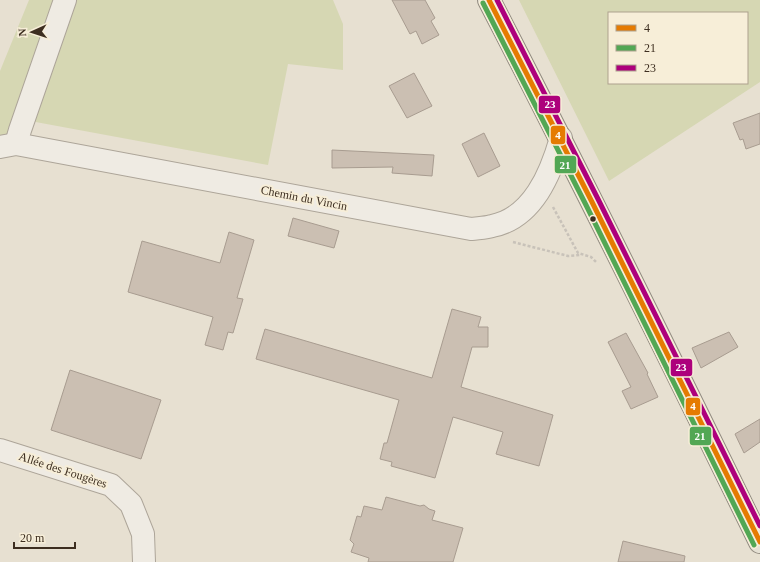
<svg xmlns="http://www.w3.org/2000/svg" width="760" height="562" viewBox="0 0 760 562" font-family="'Times New Roman',serif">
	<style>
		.green { fill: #d6d7b3; fill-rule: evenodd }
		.building { fill: #cbbfb2; stroke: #a89c90 }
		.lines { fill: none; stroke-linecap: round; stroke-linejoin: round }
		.minor-casing { stroke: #ada599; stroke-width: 24 }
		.major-casing { stroke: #928b80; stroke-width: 24 }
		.path { stroke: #c8c2b9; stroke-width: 2.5; stroke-dasharray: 3 2; stroke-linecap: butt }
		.minor { stroke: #efebe3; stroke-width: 22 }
		.major { stroke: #e6e1d4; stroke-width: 22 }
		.bus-1-casing { stroke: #f7eed8; stroke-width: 8 }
		.bus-2-casing { stroke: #f7eed8; stroke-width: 8 }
		.bus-3-casing { stroke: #f7eed8; stroke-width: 8 }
		.bus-1 { stroke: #e57b02; stroke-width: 5 }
		.bus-2 { stroke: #52a754; stroke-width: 5 }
		.bus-3 { stroke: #ad007c; stroke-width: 5 }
		.bus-dot { fill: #3d2e20; stroke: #f7eed8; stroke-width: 1.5 }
		.labels { text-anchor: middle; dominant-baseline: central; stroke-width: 4; stroke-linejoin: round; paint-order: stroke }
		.street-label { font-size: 12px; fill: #3d2e20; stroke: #f7eed8 }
		.line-badge { stroke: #f7eed8; stroke-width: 1.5 }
		.badge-label { font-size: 11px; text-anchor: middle; font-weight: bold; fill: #fff }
	</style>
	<rect width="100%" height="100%" fill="#e7e0d1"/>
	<g class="green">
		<path d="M29,0H333L343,24V70L288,64L268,165L14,118L6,154L0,158V71Z"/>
		<path d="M519,0H760V82L609,181ZM609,13H747V83H609Z"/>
	</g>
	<g class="building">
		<path d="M392,0H425L435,18L431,21L439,35L422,44L416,31L410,34Z"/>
		<path d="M414,73L432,106L407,118L389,86Z"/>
		<path d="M760,113V144L746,149L743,139L740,140L733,123Z"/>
		<path d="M484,133L500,166L478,177L462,144Z"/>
		<path d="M332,150L434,155L432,176L392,173L393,167L332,168Z"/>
		<path d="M293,218L339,231L334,248L288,236Z"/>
		<path d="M229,232L254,240L237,298L243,299L233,333L228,332L223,350L205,345L213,317L128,292L142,241L220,263Z"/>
		<path d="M452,309L481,317L478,327H488V347H472L461,387L553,415L539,466L496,454L503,432L453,417L435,478L391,466L392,462L380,459L384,443H387L399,400L256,359L265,329L432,378Z"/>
		<path d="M729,332L738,347L701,368L692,348Z"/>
		<path d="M626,333L648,373L647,374L658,397L631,409L622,391L631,387L608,342Z"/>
		<path d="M70,370L161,400L141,459L51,430Z"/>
		<path d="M760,419V442L744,453L735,434Z"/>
		<path d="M386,497L420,506L424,505L429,509L435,511L432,520L463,528L453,562H368L369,558L351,552L354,544L350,540L357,516L361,517L364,506L382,510Z"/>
		<path d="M623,541L685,556L684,562H618Z"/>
	</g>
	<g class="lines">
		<g class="minor-casing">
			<g id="minor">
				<path d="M16,144L20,130L65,0"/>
				<path d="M0,147L16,144L471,229C478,228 486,228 492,226C533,218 551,173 561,138"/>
				<path d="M0,450L111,485L131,504L143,534L144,562"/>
			</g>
		</g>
		<g class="major-casing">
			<path id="major" d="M489,0C582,179 671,360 760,542"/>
		</g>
		<g class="path">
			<path d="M553,207L578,253L591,257L597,263"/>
			<path d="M513,242L568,256L580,255"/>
		</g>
		<use href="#minor" class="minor"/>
		<use href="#major" class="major"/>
		<g class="bus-1-casing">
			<path id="bus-1" d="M489,0L592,202L760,542"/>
		</g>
		<g class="bus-2-casing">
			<path id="bus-2" d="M483,3L586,205L754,545"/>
		</g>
		<g class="bus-3-casing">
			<path id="bus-3" d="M497,0L598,199L760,526"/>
		</g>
		<use href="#bus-1" class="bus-1"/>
		<use href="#bus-2" class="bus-2"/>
		<use href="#bus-3" class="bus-3"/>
	</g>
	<circle class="bus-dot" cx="593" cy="219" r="3.5"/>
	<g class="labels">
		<g class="street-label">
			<text transform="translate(304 198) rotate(11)">Chemin du Vincin</text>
			<text transform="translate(63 470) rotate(18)">Allée des Fougères</text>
		</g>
	</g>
	<g class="line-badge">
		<rect x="538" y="95" width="23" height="19" rx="4" fill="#ad007c"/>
		<rect x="550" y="125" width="16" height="20" rx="4" fill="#e57b02"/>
		<rect x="554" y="155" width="23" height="19" rx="4" fill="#52a754"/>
		<rect x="670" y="358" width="23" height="19" rx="4" fill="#ad007c"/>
		<rect x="685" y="397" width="16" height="19" rx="4" fill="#e57b02"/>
		<rect x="689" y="426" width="23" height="20" rx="4" fill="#52a754"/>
	</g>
	<g class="badge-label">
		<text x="550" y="108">23</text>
		<text x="558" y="139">4</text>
		<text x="565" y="169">21</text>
		<text x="681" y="371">23</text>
		<text x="693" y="410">4</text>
		<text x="700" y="440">21</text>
	</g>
	<rect x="608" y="12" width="140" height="72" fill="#f7eed8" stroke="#ada18e"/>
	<rect x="616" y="25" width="20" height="6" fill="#e57b02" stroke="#ada18e"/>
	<text x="644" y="32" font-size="12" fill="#3d2e20">4</text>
	<rect x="616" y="45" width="20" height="6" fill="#52a754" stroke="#ada18e"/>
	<text x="644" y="52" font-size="12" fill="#3d2e20">21</text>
	<rect x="616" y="65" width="20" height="6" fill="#ad007c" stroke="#ada18e"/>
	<text x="644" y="72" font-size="12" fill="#3d2e20">23</text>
	<g transform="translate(32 32) rotate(267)" stroke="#f7eed8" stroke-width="3" paint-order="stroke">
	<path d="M0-3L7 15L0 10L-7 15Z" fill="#3d2e20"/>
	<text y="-6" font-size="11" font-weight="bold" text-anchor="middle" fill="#3d2e20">N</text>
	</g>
	<path d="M14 542v6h61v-6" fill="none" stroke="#3d2e20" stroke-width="2"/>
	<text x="20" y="542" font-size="12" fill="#3d2e20" stroke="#f7eed8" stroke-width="3" paint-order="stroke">20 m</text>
</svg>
